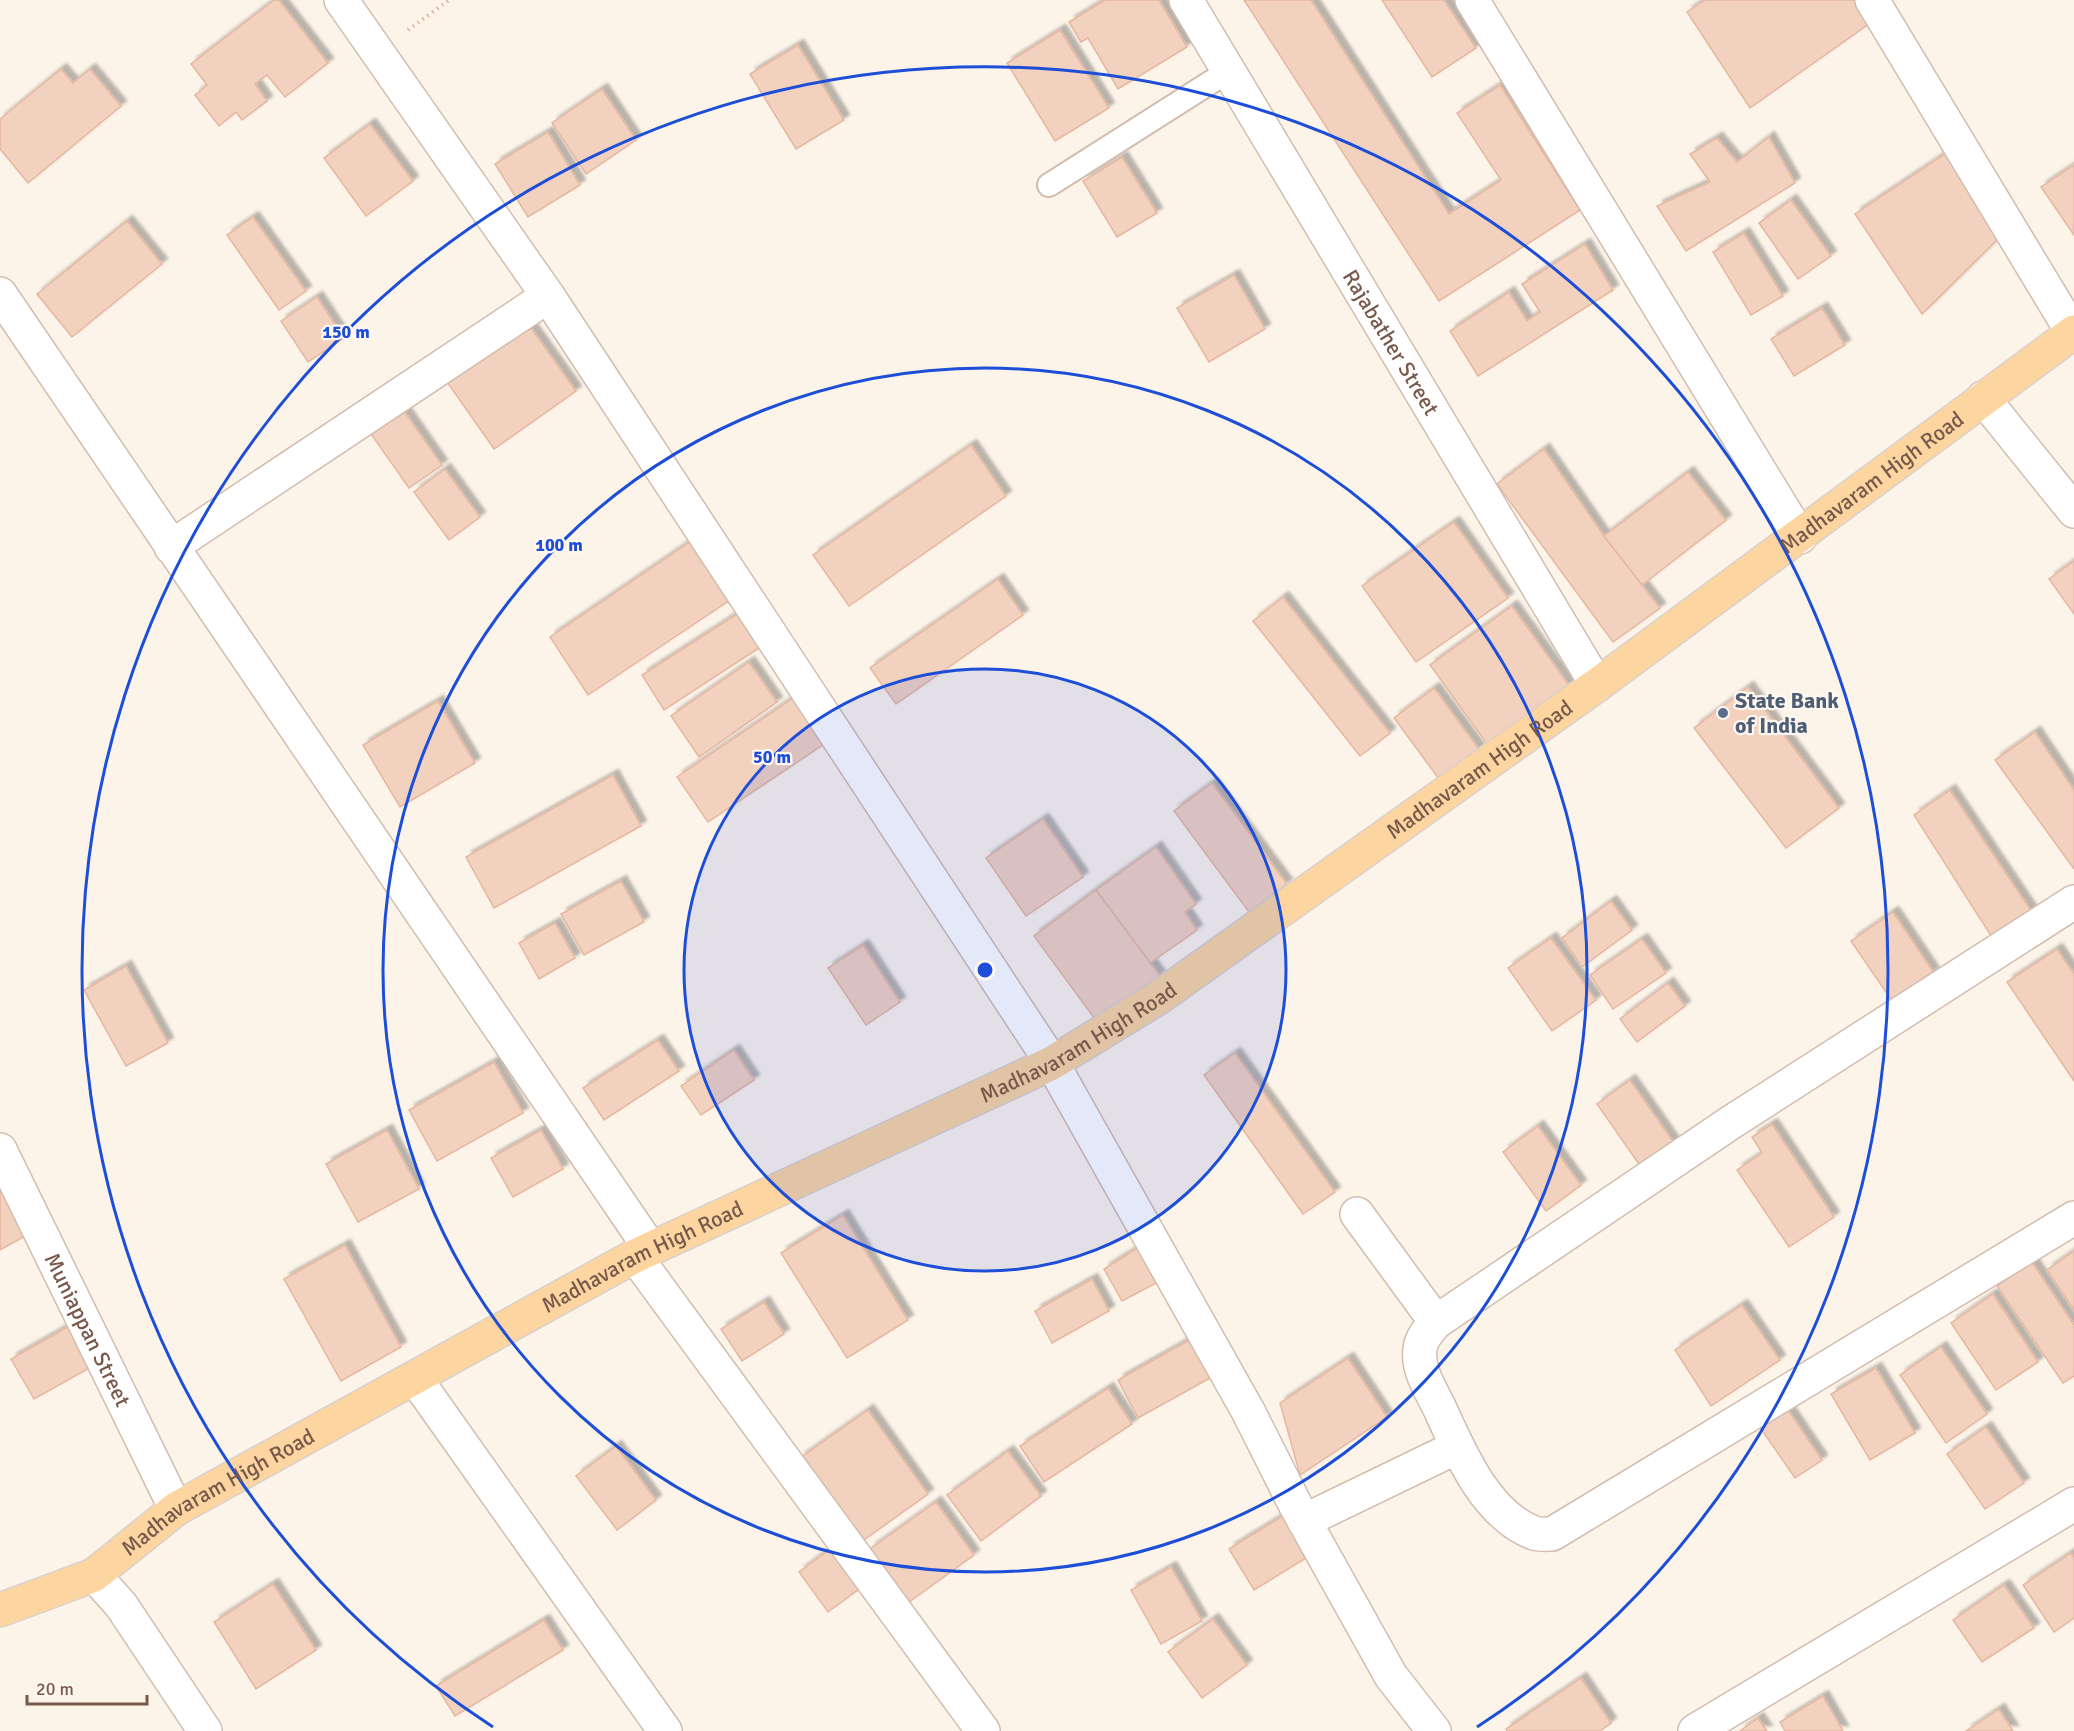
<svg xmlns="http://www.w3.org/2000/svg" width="2074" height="1731" viewBox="0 0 2074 1731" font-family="Signika,sans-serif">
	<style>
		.building { fill: #f3d1bf; stroke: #e6b79f; stroke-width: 1.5; filter: url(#shadow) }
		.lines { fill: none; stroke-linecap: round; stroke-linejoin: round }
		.service-casing { stroke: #d2bdb0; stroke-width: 26 }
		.minor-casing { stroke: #d2bdb0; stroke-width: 36 }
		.tertiary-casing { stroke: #d2bdb0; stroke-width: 36 }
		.primary-casing { stroke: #d9d1cd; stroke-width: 36 }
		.path { stroke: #d9b4a2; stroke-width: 4; stroke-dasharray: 1.5 4.5; stroke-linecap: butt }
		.service { stroke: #fff; stroke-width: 22 }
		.minor { stroke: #fff; stroke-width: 33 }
		.tertiary { stroke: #fff; stroke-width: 33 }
		.primary { stroke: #fcd5a0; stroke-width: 33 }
		.ring { fill: none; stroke: #1d4ed8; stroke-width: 3 }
		.service-dot { fill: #5c6f8a; stroke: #fff8f0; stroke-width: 2 }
		.labels { text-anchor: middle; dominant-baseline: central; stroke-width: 4.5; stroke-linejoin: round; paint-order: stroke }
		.street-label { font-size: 22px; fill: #78594b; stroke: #fff8f0 }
		.service-label { font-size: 22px; font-weight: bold; fill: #4e5e75; stroke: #fff8f0; text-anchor: start }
		.centre { fill: #1d4ed8; stroke: #fff8f0; stroke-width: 3 }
		.ring-label { font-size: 18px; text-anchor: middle; font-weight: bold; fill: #1d4ed8; stroke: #fff8f0; stroke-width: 4.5; stroke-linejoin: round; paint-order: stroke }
	</style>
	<defs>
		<filter id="shadow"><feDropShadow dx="5.5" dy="-5.5" stdDeviation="1.5" flood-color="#0004"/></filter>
	</defs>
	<rect width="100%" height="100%" fill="#fdf4e9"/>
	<g class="building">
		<path d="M274,0H279L328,63L285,97L267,75L255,84L267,101L242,120L236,112L219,126L195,95L207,85L191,64Z"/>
		<path d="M1105,0H1159L1187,47L1118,89L1088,38L1081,42L1069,22Z"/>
		<path d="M1244,0H1311L1449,214L1501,180L1457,113L1500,85L1580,210L1439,301Z"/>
		<path d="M1382,0H1444L1476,48L1432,77Z"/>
		<path d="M1705,0H1855L1873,21L1750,108L1687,12Z"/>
		<path d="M1060,30L1109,108L1055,141L1007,63Z"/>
		<path d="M798,45L844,120L796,149L750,74Z"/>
		<path d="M61,69L73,83L90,69L121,106L28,183L0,149V119Z"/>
		<path d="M602,89L636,140L586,174L552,123Z"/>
		<path d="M370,124L413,181L366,216L324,158Z"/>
		<path d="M548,132L580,185L528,217L495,164Z"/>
		<path d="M1769,137L1795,183L1686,251L1657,206L1710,182L1690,154L1717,138L1737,162Z"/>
		<path d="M1945,154L2001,236L1922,314L1855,214Z"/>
		<path d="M1122,157L1157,213L1117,237L1083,181Z"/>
		<path d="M2074,165V235L2041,187Z"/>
		<path d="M1791,200L1831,256L1798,279L1759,223Z"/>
		<path d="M253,217L306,291L279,310L227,235Z"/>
		<path d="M127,221L162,264L72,337L37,294Z"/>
		<path d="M1744,233L1783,296L1751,315L1713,252Z"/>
		<path d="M1585,244L1613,290L1478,376L1450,331L1509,292L1527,321L1540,312L1522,284Z"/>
		<path d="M1234,275L1265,329L1209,362L1177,308Z"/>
		<path d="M317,297L344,338L308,362L281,321Z"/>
		<path d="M1822,308L1845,345L1794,376L1771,339Z"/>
		<path d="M529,325L576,391L494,449L447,382Z"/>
		<path d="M404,411L442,465L409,488L371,434Z"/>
		<path d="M971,445L1006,496L849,606L813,555Z"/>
		<path d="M1544,449L1604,536L1660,608L1613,642L1497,484Z"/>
		<path d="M445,469L480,517L449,540L414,492Z"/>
		<path d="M1688,472L1726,520L1642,585L1604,536Z"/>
		<path d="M1454,522L1508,598L1416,662L1362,586Z"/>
		<path d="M697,537L736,596L588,695L550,637Z"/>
		<path d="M2074,561V614L2049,579Z"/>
		<path d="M998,579L1023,615L896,704L870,668Z"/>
		<path d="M1283,597L1390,733L1360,756L1253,621Z"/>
		<path d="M1512,606L1571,688L1490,748L1430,665Z"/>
		<path d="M740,612L762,646L664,710L642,675Z"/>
		<path d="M749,662L777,702L699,757L671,716Z"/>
		<path d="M1748,687L1839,808L1786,848L1694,728Z"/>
		<path d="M1434,688L1482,753L1442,783L1394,718Z"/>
		<path d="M799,694L830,740L708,822L677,777Z"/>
		<path d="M438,701L475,763L400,807L363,745Z"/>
		<path d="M2035,732L2074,790V869L1995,760Z"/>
		<path d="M613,775L641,826L494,908L466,857Z"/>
		<path d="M1212,783L1287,884L1249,912L1174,811Z"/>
		<path d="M1950,790L2032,912L1993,939L1914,815Z"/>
		<path d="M1043,819L1083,877L1026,916L986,858Z"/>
		<path d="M1156,847L1196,904L1185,912L1197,930L1150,963L1096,890Z"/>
		<path d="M621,881L644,922L584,955L561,914Z"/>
		<path d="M1096,890L1160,976L1097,1022L1034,936Z"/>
		<path d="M1611,901L1632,930L1582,967L1562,938Z"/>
		<path d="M1893,912L1934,973L1892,1001L1851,941Z"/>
		<path d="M555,923L575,958L539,979L519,943Z"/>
		<path d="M1551,938L1596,1000L1552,1031L1508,968Z"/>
		<path d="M1642,939L1666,973L1613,1009L1590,975Z"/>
		<path d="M863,945L900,1002L866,1025L828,968Z"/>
		<path d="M2057,949L2074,974V1081L2007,982Z"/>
		<path d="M126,966L168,1043L126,1066L84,990Z"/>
		<path d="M1668,983L1685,1006L1637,1042L1620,1019Z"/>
		<path d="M658,1040L679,1071L604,1120L583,1088Z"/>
		<path d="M734,1050L754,1080L701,1115L681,1086Z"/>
		<path d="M1235,1053L1335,1192L1303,1214L1204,1075Z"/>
		<path d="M494,1062L523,1113L437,1161L409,1110Z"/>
		<path d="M1630,1080L1677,1147L1643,1170L1597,1104Z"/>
		<path d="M1772,1124L1834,1217L1789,1247L1737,1170L1762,1153L1752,1137Z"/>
		<path d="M1538,1126L1581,1185L1546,1211L1503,1152Z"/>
		<path d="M387,1130L419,1189L358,1222L326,1164Z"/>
		<path d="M541,1130L563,1169L513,1197L491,1158Z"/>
		<path d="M0,1188L27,1235L0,1250Z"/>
		<path d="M843,1215L908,1320L847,1358L781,1253Z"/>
		<path d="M1144,1244L1164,1279L1122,1301L1104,1269Z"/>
		<path d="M345,1245L401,1347L341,1381L284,1279Z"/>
		<path d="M2074,1251V1310L2047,1270Z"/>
		<path d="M2032,1262L2074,1325V1376L2063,1383L1997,1286Z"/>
		<path d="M1092,1279L1109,1311L1052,1343L1035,1311Z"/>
		<path d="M1993,1294L2038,1362L1996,1390L1951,1323Z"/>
		<path d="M764,1302L784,1334L742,1361L721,1329Z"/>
		<path d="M1742,1305L1780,1360L1711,1406L1675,1350Z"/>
		<path d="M71,1325L93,1366L34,1399L11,1359Z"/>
		<path d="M1200,1334L1221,1372L1138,1418L1118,1380Z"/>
		<path d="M1941,1347L1987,1414L1946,1443L1900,1375Z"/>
		<path d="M1348,1358L1387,1417L1300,1475L1280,1403Z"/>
		<path d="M1876,1368L1915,1433L1870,1460L1831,1394Z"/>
		<path d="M1108,1388L1132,1424L1044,1482L1020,1446Z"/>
		<path d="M1782,1401L1822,1460L1795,1478L1755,1420Z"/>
		<path d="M868,1410L928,1494L861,1542L800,1458Z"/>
		<path d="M1986,1427L2024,1483L1985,1509L1947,1454Z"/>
		<path d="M616,1446L656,1500L617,1530L576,1476Z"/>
		<path d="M1008,1451L1041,1496L981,1541L947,1495Z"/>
		<path d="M936,1502L974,1555L909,1602L870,1549Z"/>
		<path d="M1289,1512L1314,1553L1254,1590L1229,1549Z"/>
		<path d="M838,1543L867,1583L828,1612L799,1572Z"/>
		<path d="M2071,1553L2074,1558V1618L2054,1632L2023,1585Z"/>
		<path d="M1171,1567L1202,1621L1161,1644L1131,1590Z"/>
		<path d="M273,1584L316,1650L256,1689L214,1622Z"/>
		<path d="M2004,1585L2034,1628L1982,1662L1953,1620Z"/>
		<path d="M1213,1619L1247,1665L1202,1698L1168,1652Z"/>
		<path d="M544,1620L563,1650L455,1716L436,1686Z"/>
		<path d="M1581,1678L1611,1723L1600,1731H1507L1506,1729Z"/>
		<path d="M1823,1696L1843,1731H1785L1780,1722Z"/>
		<path d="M1999,1709L2013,1731H1966Z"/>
		<path d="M1758,1718L1767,1731H1740Z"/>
	</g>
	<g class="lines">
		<g class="service-casing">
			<path id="service" d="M1049,185L1230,70"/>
		</g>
		<g class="minor-casing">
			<g id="minor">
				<path id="s1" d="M1186,0L1597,685"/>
				<path d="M1472,0L1800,537"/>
				<path d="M1872,0L2073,333"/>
				<path d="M0,294L650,1248"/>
				<path d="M1983,398L2074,511"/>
				<path d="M171,547L548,296"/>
				<path d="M2074,902L1730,1123L1436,1322C1429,1330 1421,1338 1420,1349C1417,1370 1431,1390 1440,1409C1460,1453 1486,1515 1534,1533C1540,1535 1547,1534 1552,1534L2074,1218"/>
				<path d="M1357,1214L1436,1322"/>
				<path d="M635,1256L983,1731"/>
				<path d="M415,1378L665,1731"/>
				<path d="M1304,1521L1457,1447"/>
				<path d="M94,1575L121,1605L205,1731"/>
				<path d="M1695,1731L2074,1504"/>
			</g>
		</g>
		<g class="tertiary-casing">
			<g id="tertiary">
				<path d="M341,0L548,296L1052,1063L1248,1411L1296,1506L1391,1676L1434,1731"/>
				<path id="s2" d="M0,1150L176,1509"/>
			</g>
		</g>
		<g class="primary-casing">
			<g id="primary">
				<path id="s3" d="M0,1610L94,1575L176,1509L635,1256L1052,1063L1158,998L1597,685L2074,332"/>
			</g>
		</g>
		<path class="path" d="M408,30L449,0"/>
		<use href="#service" class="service"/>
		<use href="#minor" class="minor"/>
		<use href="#tertiary" class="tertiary"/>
		<use href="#primary" class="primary"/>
	</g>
	<circle cx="985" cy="970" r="301" fill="#1d4ed8" fill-opacity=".12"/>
	<g class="ring">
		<circle cx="985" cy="970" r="301"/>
		<circle cx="985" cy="970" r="602"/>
		<path d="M493 1727A903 903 0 1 1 1477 1727"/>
	</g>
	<circle class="service-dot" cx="1723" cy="713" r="6"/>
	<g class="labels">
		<g class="street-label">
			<text stroke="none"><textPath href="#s1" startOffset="399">Rajabather Street</textPath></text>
			<text stroke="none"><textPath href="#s3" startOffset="2194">Madhavaram High Road</textPath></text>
			<text stroke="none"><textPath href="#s3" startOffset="1708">Madhavaram High Road</textPath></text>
			<text stroke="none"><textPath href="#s3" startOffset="1222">Madhavaram High Road</textPath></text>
			<text stroke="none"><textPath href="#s3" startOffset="736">Madhavaram High Road</textPath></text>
			<text stroke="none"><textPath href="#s2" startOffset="200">Muniappan Street</textPath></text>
			<text stroke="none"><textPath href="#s3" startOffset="250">Madhavaram High Road</textPath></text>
		</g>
		<g class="service-label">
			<text x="1735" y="700">State Bank<tspan x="1735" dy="25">of India</tspan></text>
		</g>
	</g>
	<circle cx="985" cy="970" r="9" class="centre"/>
	<g class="ring-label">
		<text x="346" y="338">150 m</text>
		<text x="559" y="551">100 m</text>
		<text x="772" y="763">50 m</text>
	</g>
	<path d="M27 1695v9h120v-9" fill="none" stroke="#78594b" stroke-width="3"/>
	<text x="36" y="1695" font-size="18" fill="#78594b" stroke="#fff8f0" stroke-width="4.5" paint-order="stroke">20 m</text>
</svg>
